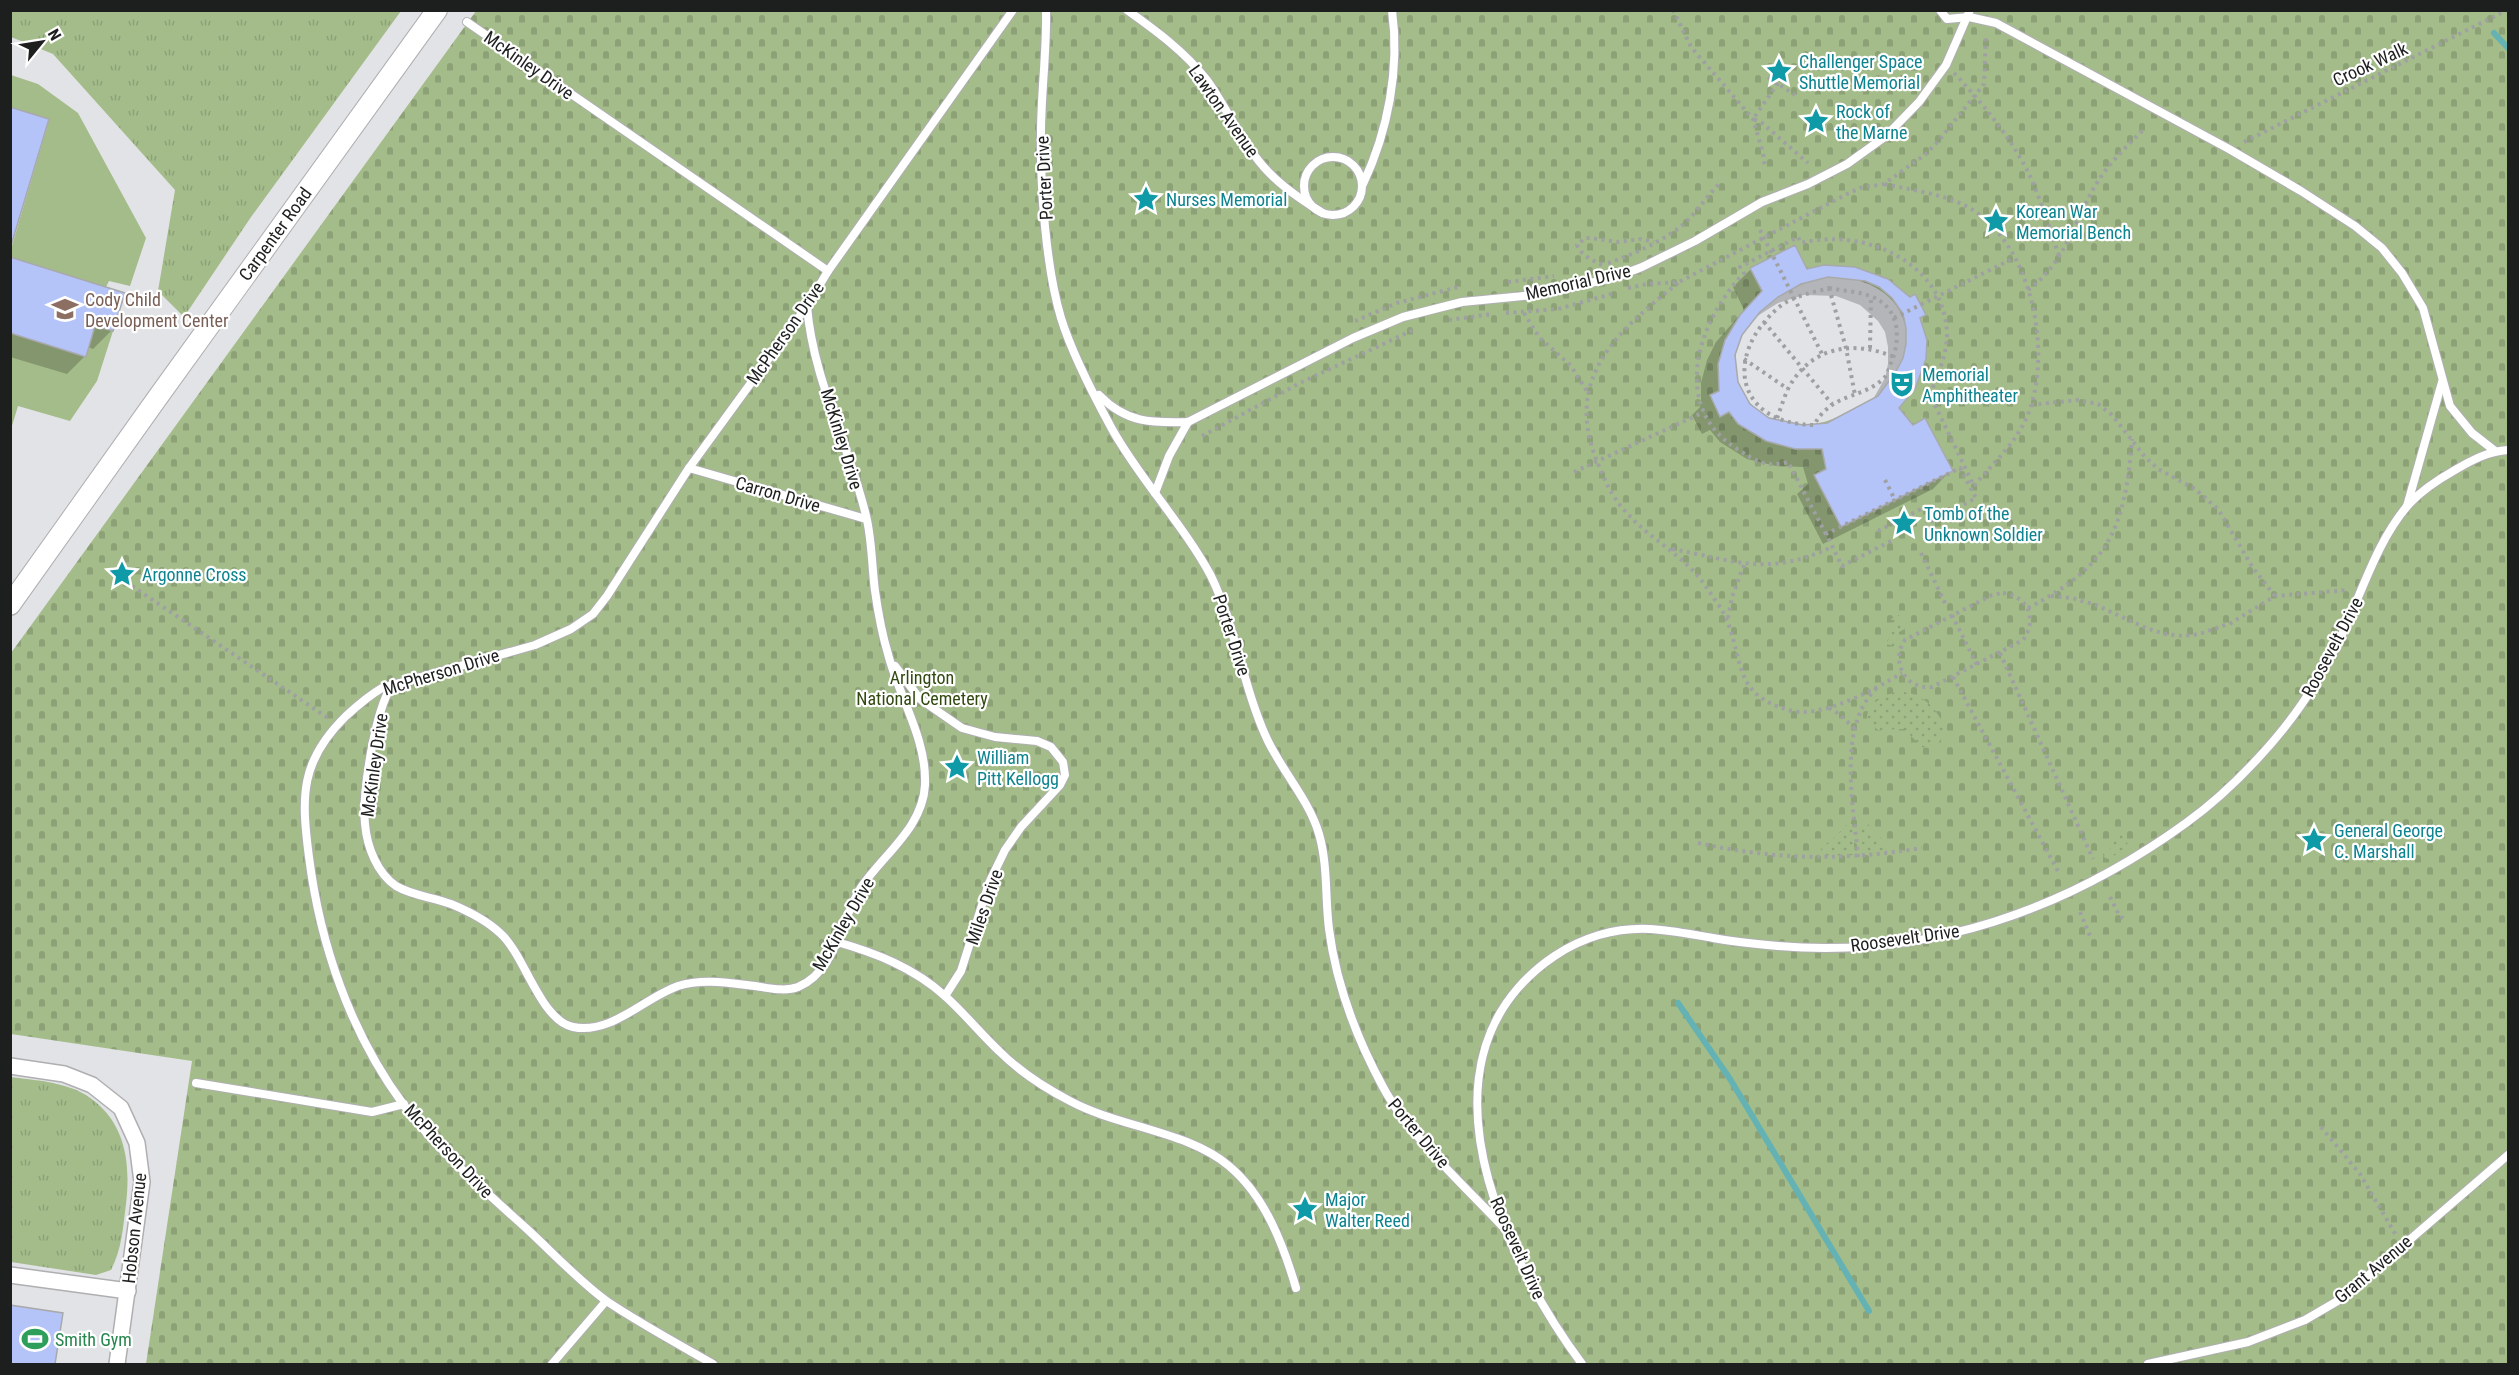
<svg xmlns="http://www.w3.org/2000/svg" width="2519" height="1375" viewBox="0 0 2519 1375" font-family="'Roboto Condensed',sans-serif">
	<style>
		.grass { fill: url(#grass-tufts) }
		.cemetery { fill: url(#cemetery-stones); fill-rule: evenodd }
		.park { fill: #a4bc8a }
		.garden { fill: url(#garden-dots) }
		.shadow { fill: #0003; fill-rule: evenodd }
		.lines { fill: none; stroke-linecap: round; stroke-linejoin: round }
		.stream { stroke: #64b2b3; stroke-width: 6 }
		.building { fill: #b4c3f8; stroke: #a8a9ab; stroke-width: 1.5; fill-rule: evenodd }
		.service-casing { stroke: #afafb2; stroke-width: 10 }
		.minor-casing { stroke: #afafb2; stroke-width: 18 }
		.tertiary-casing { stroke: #afafb2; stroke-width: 22 }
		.path { stroke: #9fa0a2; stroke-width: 4; stroke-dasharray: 3 4.5; stroke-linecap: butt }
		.service { stroke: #fff; stroke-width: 8 }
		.minor { stroke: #fff; stroke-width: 15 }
		.tertiary { stroke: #fff; stroke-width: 20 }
		.labels { text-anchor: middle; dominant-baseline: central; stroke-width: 4.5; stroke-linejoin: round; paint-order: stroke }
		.culture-label { font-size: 18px; fill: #0d838f; stroke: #fff; text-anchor: start }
		.street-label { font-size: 18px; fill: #1d1e1e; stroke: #fff }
		.education-label { font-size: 18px; fill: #785e54; stroke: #fff; text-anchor: start }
		.park-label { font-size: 18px; fill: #31480f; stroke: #fff }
		.leisure-label { font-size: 18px; fill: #27864d; stroke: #fff; text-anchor: start }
	</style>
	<defs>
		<pattern id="grass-tufts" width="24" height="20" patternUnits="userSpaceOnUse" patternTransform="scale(1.5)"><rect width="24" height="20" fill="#a4bc8a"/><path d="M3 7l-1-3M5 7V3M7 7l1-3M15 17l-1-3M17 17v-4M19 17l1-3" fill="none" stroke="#8da177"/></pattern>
		<pattern id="cemetery-stones" width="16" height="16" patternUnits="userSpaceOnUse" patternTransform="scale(1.5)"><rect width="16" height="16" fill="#a4bc8a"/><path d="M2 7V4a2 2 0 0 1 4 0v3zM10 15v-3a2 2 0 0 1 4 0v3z" fill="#8da177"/></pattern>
		<pattern id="garden-dots" width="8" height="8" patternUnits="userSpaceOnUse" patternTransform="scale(1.5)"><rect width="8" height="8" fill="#a4bc8a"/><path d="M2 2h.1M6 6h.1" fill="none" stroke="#8da177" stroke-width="1.8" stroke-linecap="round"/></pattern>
	</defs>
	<rect width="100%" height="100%" fill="#e2e3e6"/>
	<g class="grass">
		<path d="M10,11L11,10L401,11L251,217L184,317L158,291L175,190L53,54L11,37Z"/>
		<path d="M10,1077C34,1080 65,1082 86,1095C125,1120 131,1161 126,1204C123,1227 122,1249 111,1270L96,1275L11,1262Z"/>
	</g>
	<path class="cemetery" d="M476,11H2508V1364H146L192,1061L11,1034V653ZM1839,277C1909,283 1930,349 1878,396C1869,404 1857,408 1846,413C1822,425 1803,429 1776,421C1760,416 1751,406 1743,392C1711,334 1786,276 1839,277Z"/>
	<g class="park">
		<path d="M11,75L38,84L78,113L146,238L130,286L109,281L106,287L11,257V249L49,120L11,107Z"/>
		<path d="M95,326L113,331L97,381L70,421L18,406L11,429V333L86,356Z"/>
	</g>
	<g class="garden">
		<path d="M1899,615L1905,629L1899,632L1894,646L1886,644L1895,627L1891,619Z"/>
		<path d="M1895,692C1919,689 1943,711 1945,734C1940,743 1932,750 1922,747L1904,729L1878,730L1867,720C1866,704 1882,697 1895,692Z"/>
		<path d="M1852,824L1855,855L1817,856C1824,841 1838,838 1846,825Z"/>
		<path d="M1861,824H1868L1874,833L1884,840V851L1863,854Z"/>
		<path d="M2121,834L2129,846L2109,859L2105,858L2102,853L2107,851L2109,854L2112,852L2106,842Z"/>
	</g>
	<g class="shadow">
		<path d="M10,259L112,330L93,349L88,347L85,356L67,374L10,357Z"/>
		<path d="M1751,269H1854L1924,315L1919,320L1897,408L1951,470L1933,489L1823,544L1797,494L1808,484L1803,467L1776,466L1747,459L1720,442L1710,430L1702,434L1692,415L1701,406V383L1707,360L1716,342L1744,310L1733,287ZM1804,295L1836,296L1860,305L1878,321L1885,332L1888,347V364L1885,378L1872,401L1827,425L1817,426L1777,423L1762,416L1749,405L1736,383L1733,370L1735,350L1745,328L1751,320L1778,303Z"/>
		<path d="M10,1307L61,1315L53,1364H10Z"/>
	</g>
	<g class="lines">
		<g class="stream">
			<path d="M2494,33L2508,48"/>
			<path d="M1678,1003L1730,1079L1869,1311"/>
		</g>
	</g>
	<g class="building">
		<path d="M10,107L49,119L10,249Z"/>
		<path d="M1795,245L1807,269L1824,265L1855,267L1888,279L1910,297L1915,294L1926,315L1920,318L1927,340L1926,359L1915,389L1899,408L1913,425L1925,418L1953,471L1841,527L1814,475L1826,469L1822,449H1795L1766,441L1738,424L1729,412L1720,417L1710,395L1719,391L1718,364L1725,340L1740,315L1762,291L1750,268ZM1828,277L1865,281L1879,287L1892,298L1903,314L1906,328V344L1903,358L1895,373L1878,396L1827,423L1803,425L1769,418L1750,404L1738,382L1735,355L1742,335L1760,312L1778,297L1801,284Z"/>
		<path d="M10,257L125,293L113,331L95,326L86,357L10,333Z"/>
		<path d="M10,1305L63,1313L55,1364H10Z"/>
	</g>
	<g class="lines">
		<g class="service-casing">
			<g id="service">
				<path d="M1046,10C1047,51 1041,92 1041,133C1040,186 1046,268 1061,318C1072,354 1094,396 1112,429C1141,481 1183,524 1211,576C1236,628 1243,687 1267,739C1282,771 1309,800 1319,834C1328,865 1325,898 1329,929C1336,983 1357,1039 1383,1087C1409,1136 1466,1187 1504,1228"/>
				<path d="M1127,10C1155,30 1184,51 1206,79C1224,103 1236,132 1255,156C1272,180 1297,197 1321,212"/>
				<path d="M1940,10L1947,19L1969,17L1996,23L2229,149L2301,191L2355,226L2382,248L2402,273L2423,308L2450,406L2472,433L2495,451"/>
				<path d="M467,22L828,271"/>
				<circle cx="1333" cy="186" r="29"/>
				<path d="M1363,184C1388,131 1400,69 1392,10"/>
				<path d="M1099,395C1126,423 1151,423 1188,422L1353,338L1403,317L1462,302L1543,294L1616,277L1642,267L1695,241L1762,202L1808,184L1847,164L1886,136L1919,102L1946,65L1970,10"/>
				<path d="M689,468L866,519"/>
				<path d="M1155,493L1169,456L1188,422"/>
				<path d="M2407,506L2442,382"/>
				<path d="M895,666L920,699L962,728L995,737L1037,741L1051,747L1063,762L1065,775L1060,785L1021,827L1005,850L989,883L961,971L945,996"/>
				<path d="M392,685C375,711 362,792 365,824C367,847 377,873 396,886C413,896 433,897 451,904C468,911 486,920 500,933C525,955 540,1020 573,1027C611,1035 644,998 678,986C703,978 729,983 755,986C769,988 785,992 798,987C837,971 841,917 862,886C884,854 923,827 925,785C927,739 899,697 888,654C882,634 878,612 875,591C872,568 872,543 867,520C851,448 813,381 807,306"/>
				<path d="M837,942C876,953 914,968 945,996C964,1013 981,1034 999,1051C1019,1071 1045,1088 1070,1101C1118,1127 1188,1131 1229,1166C1265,1196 1283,1244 1296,1288"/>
				<path d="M196,1083L372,1112L404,1104"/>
				<path d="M552,1364L606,1301"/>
				<path d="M713,1364C678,1344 641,1324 608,1302C582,1284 551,1251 527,1229C484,1190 438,1151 403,1104C350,1032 320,944 309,857C301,796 300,761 346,716C358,705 368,696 382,688L535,645L571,629L593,614L607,596L689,468L807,306L828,271L1013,10"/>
				<path d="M1582,1364C1511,1268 1425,1095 1518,988C1539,964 1568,944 1599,935C1641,923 1671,931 1713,938C1734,942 1756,944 1778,946C1928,959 2066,910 2186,823C2232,790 2285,734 2314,685C2325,667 2337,647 2345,628C2364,586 2379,538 2409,504C2422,490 2439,479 2455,470C2472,460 2489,451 2508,450"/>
				<path d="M2148,1364L2248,1342L2305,1320L2341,1299L2508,1155"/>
			</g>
		</g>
		<g class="minor-casing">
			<g id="minor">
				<path d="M10,1066L64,1074L92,1085L121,1108L137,1143L142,1182L117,1364"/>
				<path d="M10,1275L128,1291"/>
			</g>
		</g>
		<g class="tertiary-casing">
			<path id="tertiary" d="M10,605L158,397L437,10"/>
		</g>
		<g class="path">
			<path d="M1673,10L1691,47L1753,119L1763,153L1765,168"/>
			<path d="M1954,73C1982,103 2008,134 2027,170C2041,198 2049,229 2060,258"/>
			<path d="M1768,77L1795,95"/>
			<path d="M1778,83L1753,119L1762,123L1808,163"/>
			<path d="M2244,142L2507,10"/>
			<path d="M1760,230L1822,354"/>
			<path d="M1608,263C1634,254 1664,241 1686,222C1698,210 1708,195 1720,183"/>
			<path d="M1602,265C1593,260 1581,256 1577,245L1585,238H1591L1617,242L1641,239L1654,242"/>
			<path d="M1508,282L1554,276"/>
			<path d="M1678,283C1617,332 1562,378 1598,464C1605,481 1612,497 1625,511C1650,540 1685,555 1707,588C1714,599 1724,611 1728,623C1744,667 1735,694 1788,710C1821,720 1875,689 1902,673"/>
			<path d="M1628,288L1647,284L1679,282L1845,195L1860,188L1884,184L1926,154L1940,139L1984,84L1986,34"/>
			<path d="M1829,288C1842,291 1857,291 1870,296C1900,306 1902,340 1890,365C1889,369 1887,375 1885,377C1863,400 1833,391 1814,425C1736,424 1723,356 1778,308C1792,296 1811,293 1829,288Z"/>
			<path d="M1829,288L1846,348L1855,395"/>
			<path d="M2028,290C2068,260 2073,221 2098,181C2111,161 2128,145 2145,128"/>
			<path d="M1506,313L1558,309L1615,293"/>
			<path d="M1524,313L1539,337L1571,366L1588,393"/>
			<path d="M1894,318L2014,258"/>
			<path d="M1449,320L1492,314"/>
			<path d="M1355,321L1397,303L1458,287"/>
			<path d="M1764,322L1832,404"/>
			<path d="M1870,348L1871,297"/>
			<path d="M1744,359L1788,389"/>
			<path d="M2031,405L2077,400L2098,404L2112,415L2145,457L2158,469L2195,489L2218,509L2253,568L2275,596"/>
			<path d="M1777,418C1781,408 1784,397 1789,387C1812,346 1854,340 1894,357"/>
			<path d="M1202,436L1300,383L1413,330"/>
			<path d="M1574,472L1704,412"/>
			<path d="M1885,480L1895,500"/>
			<path d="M1878,531L1927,506"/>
			<path d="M1826,534L1788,462C1766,468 1756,461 1737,449C1669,406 1698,321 1744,273L1740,267L1798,237L1801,243C1863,227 1945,262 1947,334C1947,355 1937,376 1930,395L1974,486C1992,464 2013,446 2025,421C2055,358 2033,243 1968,207C1943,194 1912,190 1884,184"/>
			<path d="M1891,541L1842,566L1826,534L1960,468L1976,498L1926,524"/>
			<path d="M1672,549C1737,561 1767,577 1832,547"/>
			<path d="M1921,553L1946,605"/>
			<path d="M132,586L328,718"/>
			<path d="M2003,593C2028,596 2038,619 2023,640L1932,687C1905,690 1890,661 1905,640L1992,595Z"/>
			<path d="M2051,596L2072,598L2096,605L2146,628L2165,634L2183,636L2199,634L2231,623L2275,596L2349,590"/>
			<path d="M2028,608C2110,566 2125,528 2132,439"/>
			<path d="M1952,615L1977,665"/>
			<path d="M1728,618L1732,597L1744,565"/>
			<path d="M2000,653L2093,859"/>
			<path d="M1953,677L2060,875"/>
			<path d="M1829,708L1839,714L1854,728"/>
			<path d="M1698,843C1777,860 1842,861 1922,848"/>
			<path d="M1858,857C1854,807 1836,726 1877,688"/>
			<path d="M2110,897L2119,915L2124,919"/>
			<path d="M2080,912L2090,936"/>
			<path d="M2321,1127L2360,1174L2397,1237"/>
		</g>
		<use href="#service" class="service"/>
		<use href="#minor" class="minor"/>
		<use href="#tertiary" class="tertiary"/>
	</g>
	<defs>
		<g id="sight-bare" transform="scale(2.07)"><path d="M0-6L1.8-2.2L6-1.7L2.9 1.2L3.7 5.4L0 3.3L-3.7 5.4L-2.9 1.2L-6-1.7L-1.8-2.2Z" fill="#0f9aa8" stroke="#fff" stroke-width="2.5" paint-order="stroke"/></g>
		<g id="school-bare" transform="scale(2.07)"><path d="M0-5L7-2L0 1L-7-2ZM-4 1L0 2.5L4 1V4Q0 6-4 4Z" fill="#8d6e63" stroke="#fff" stroke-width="2.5" paint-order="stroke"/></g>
		<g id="theatre-bare" transform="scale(2.07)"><path d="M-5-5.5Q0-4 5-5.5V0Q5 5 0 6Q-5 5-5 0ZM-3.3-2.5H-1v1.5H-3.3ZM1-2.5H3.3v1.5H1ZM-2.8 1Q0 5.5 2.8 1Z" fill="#0f9aa8" stroke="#fff" stroke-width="2.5" paint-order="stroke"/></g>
		<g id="stadium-bare" transform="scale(2.07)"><path d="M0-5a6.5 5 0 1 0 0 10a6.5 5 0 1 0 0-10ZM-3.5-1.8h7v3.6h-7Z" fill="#2e9e5b" stroke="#fff" stroke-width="2.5" paint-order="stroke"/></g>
	</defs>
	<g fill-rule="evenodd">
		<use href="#sight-bare" x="1779" y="71"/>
		<use href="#sight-bare" x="1816" y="121"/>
		<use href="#sight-bare" x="1146" y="199"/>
		<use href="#sight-bare" x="1996" y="221"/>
		<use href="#school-bare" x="65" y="309"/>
		<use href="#theatre-bare" x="1902" y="384"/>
		<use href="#sight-bare" x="1904" y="523"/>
		<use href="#sight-bare" x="122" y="574"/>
		<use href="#sight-bare" x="957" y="767"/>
		<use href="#sight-bare" x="2314" y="840"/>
		<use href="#sight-bare" x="1305" y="1209"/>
		<use href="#stadium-bare" x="35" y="1339"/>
	</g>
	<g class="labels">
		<g class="culture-label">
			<text x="1799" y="61">Challenger Space<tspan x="1799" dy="21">Shuttle Memorial</tspan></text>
			<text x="1836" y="111">Rock of<tspan x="1836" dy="21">the Marne</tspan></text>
			<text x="1166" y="199">Nurses Memorial</text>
			<text x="2016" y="211">Korean War<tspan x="2016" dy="21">Memorial Bench</tspan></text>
			<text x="1922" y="374">Memorial<tspan x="1922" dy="21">Amphitheater</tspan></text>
			<text x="1924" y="513">Tomb of the<tspan x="1924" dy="21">Unknown Soldier</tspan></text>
			<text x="142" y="574">Argonne Cross</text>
			<text x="977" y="757">William<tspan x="977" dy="21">Pitt Kellogg</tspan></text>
			<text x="2334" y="830">General George<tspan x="2334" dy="21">C. Marshall</tspan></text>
			<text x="1325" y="1199">Major<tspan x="1325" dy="21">Walter Reed</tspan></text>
		</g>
		<g class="street-label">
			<text transform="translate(2370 64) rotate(-25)">Crook Walk</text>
			<text transform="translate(529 65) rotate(35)">McKinley Drive</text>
			<text transform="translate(1224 111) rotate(55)">Lawton Avenue</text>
			<text transform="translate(1044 178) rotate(-93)">Porter Drive</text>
			<text transform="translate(275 234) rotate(-54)">Carpenter Road</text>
			<text transform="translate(1578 282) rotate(-13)">Memorial Drive</text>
			<text transform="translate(785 333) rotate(-55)">McPherson Drive</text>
			<text transform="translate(842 439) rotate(73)">McKinley Drive</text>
			<text transform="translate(778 494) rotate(16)">Carron Drive</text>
			<text transform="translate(1232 635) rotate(72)">Porter Drive</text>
			<text transform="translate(2332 647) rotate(-62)">Roosevelt Drive</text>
			<text transform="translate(441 672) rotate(-17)">McPherson Drive</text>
			<text transform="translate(374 765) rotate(-82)">McKinley Drive</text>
			<text transform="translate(984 907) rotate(-71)">Miles Drive</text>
			<text transform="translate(843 924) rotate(-60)">McKinley Drive</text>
			<text transform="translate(1905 938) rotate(-8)">Roosevelt Drive</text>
			<text transform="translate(1419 1133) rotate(50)">Porter Drive</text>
			<text transform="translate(449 1151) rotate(47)">McPherson Drive</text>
			<text transform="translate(134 1228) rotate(-84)">Hobson Avenue</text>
			<text transform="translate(1518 1248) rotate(66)">Roosevelt Drive</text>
			<text transform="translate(2373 1269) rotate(-40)">Grant Avenue</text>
		</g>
		<g class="education-label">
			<text x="85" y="299">Cody Child<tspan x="85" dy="21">Development Center</tspan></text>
		</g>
		<g class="park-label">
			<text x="922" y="677">Arlington<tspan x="922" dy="21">National Cemetery</tspan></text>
		</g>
		<g class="leisure-label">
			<text x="55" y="1339">Smith Gym</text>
		</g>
	</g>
	<rect width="2519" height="1375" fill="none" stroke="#1d1e1e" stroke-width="24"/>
	<g transform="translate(42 42) rotate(60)" stroke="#ffffff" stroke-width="4.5" paint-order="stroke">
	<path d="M0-4.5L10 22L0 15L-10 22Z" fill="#1d1e1e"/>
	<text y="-9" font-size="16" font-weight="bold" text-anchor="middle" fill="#1d1e1e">N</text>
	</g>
</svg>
